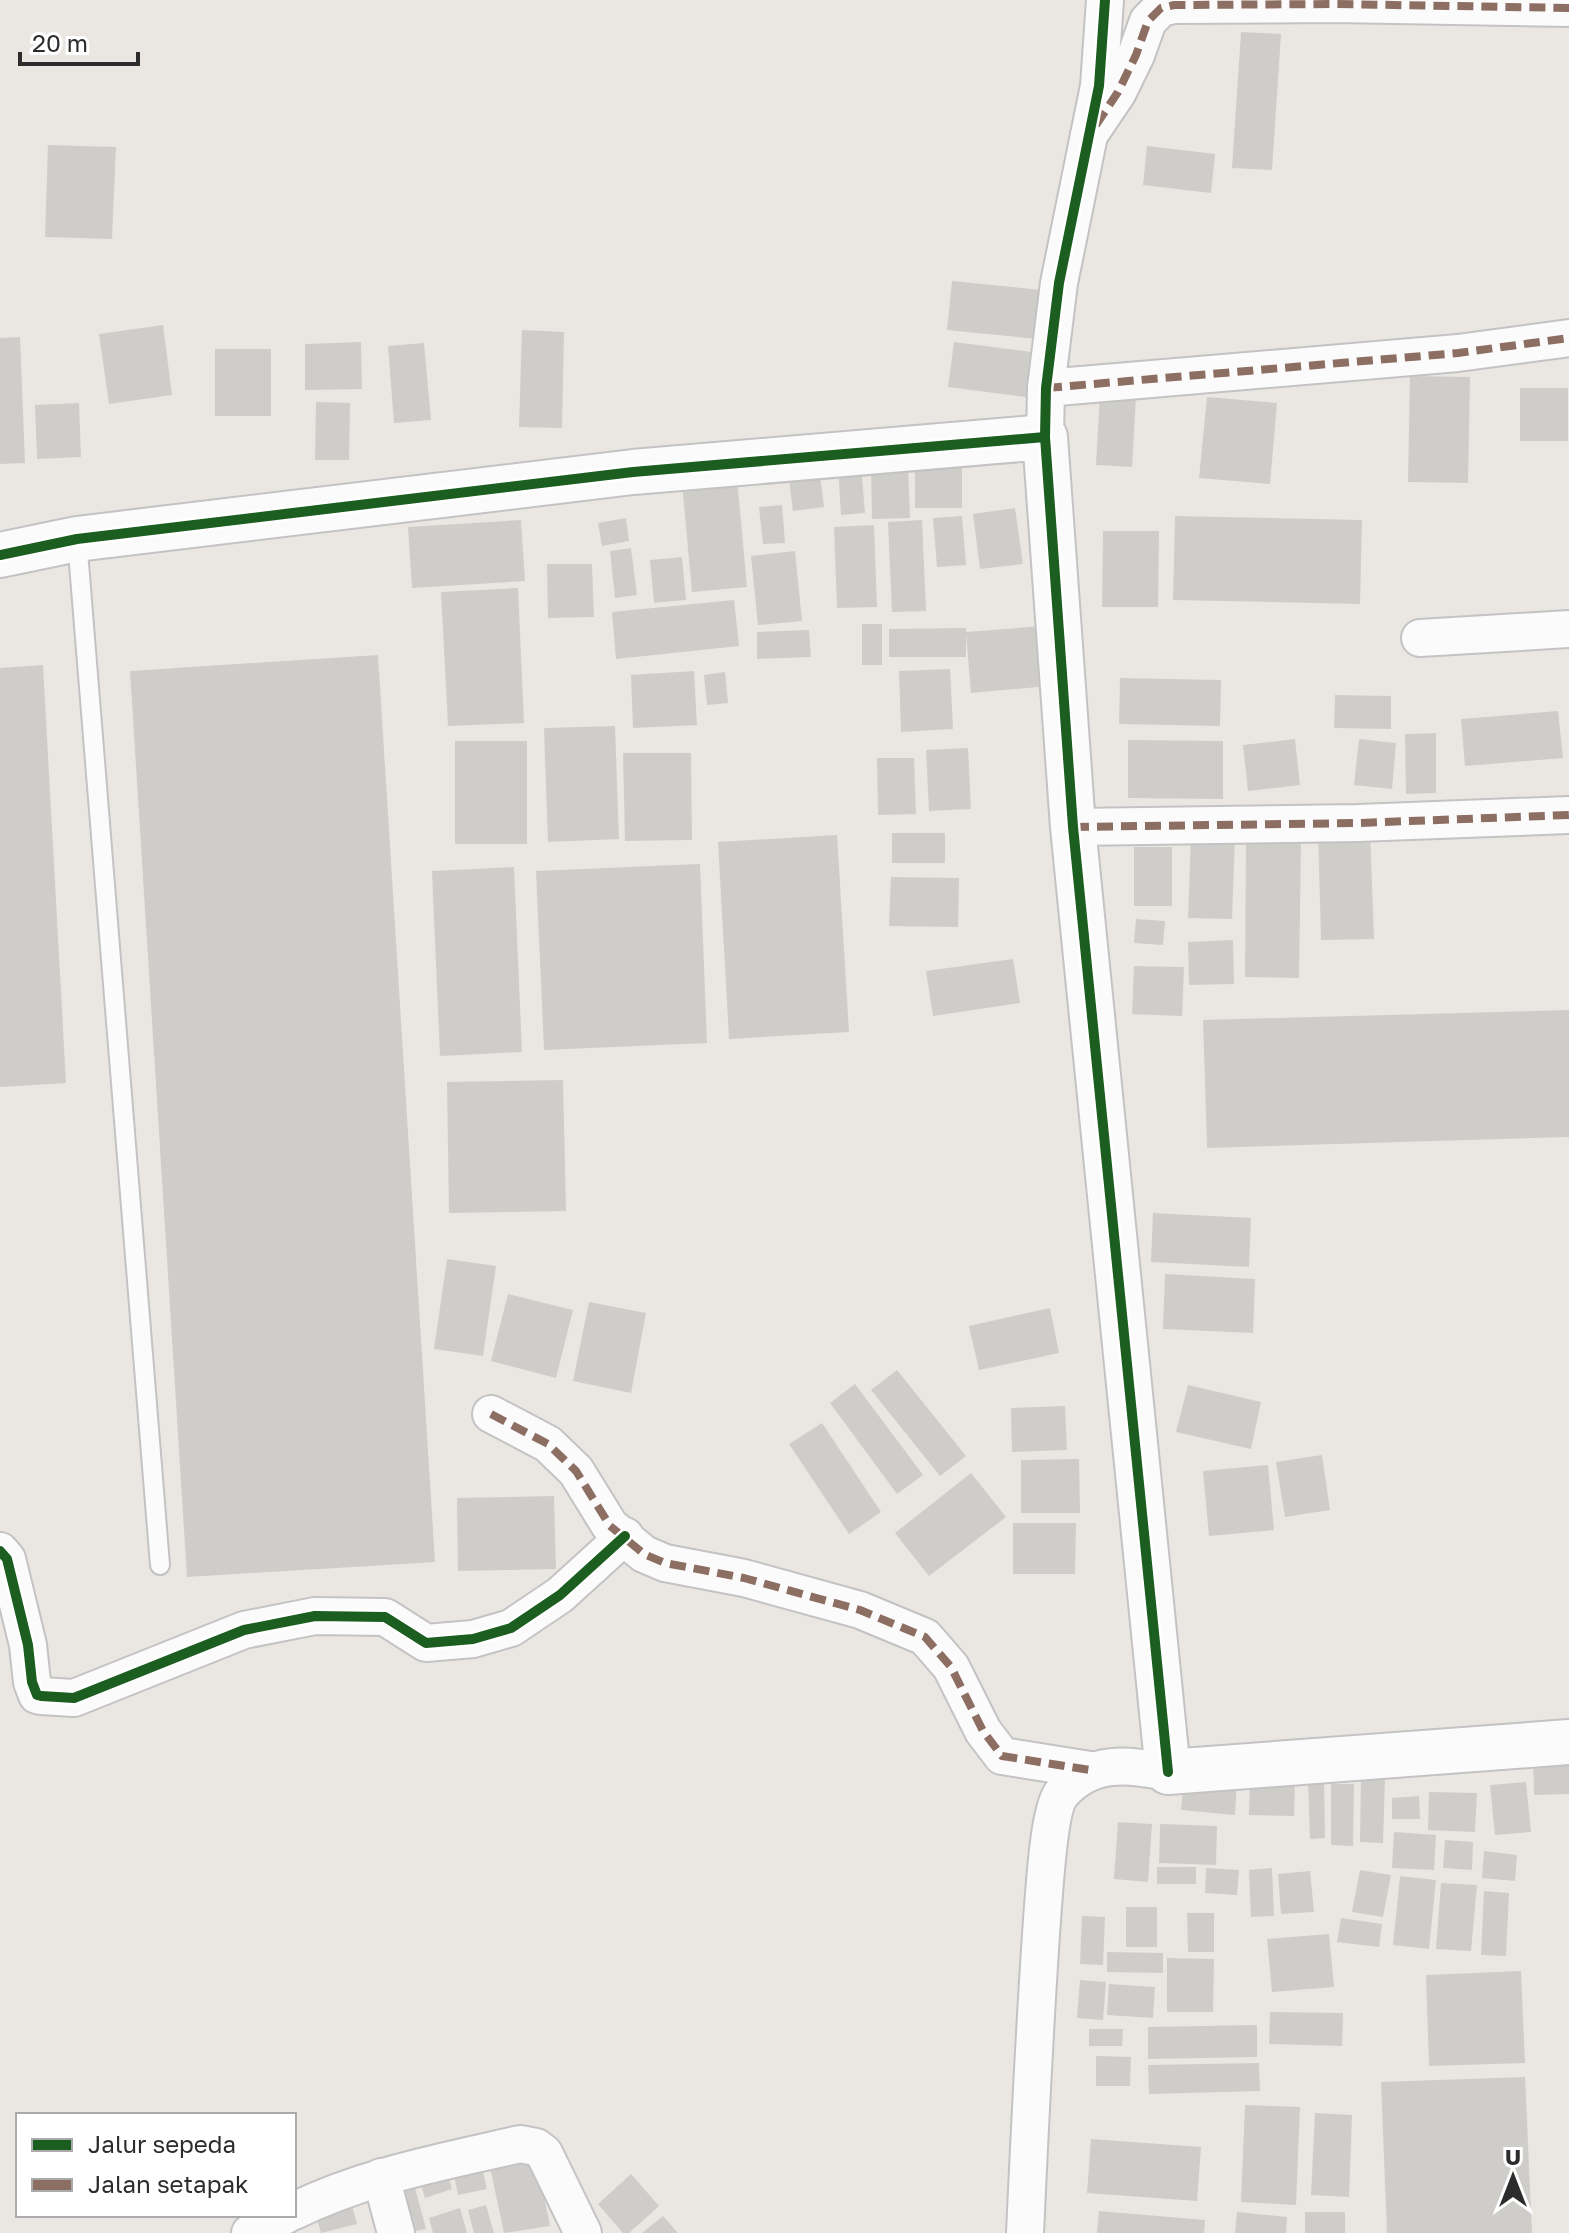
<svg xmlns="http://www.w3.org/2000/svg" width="1569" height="2233" viewBox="0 0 1569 2233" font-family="'Golos Text',sans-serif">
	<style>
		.building { fill: #cfcdca }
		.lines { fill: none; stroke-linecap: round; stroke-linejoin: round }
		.lane-casing { stroke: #c4c3c3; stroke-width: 22 }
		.street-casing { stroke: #c4c3c3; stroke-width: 40 }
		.secondary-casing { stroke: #c4c3c3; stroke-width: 48 }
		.lane { stroke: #fcfbfb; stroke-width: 18 }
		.street { stroke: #fcfbfb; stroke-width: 36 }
		.secondary { stroke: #fcfbfb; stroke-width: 44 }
		.quiet { stroke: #8d6e63; stroke-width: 8; stroke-dasharray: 16 8; stroke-linecap: butt }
		.cycleway-casing { stroke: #fff; stroke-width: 15 }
		.cycleway { stroke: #1b5e20; stroke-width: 10 }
	</style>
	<rect width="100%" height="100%" fill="#eae7e3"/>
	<g class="building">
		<path d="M1241,32L1281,34L1272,170L1232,168Z"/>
		<path d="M48,145L116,147L112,239L45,237Z"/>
		<path d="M1147,146L1215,154L1211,193L1143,185Z"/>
		<path d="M952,281L1042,290L1037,339L947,330Z"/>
		<path d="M163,325L172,395L109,404L99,334Z"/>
		<path d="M522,330L564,332L562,428L519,427Z"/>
		<path d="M20,337L25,463L0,464V338Z"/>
		<path d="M361,342L362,389L305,390V344Z"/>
		<path d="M954,342L1039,353L1033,398L948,387Z"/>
		<path d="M424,343L431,420L394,423L388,346Z"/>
		<rect x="215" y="349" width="56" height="67"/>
		<path d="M1410,376L1470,377L1468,483L1408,482Z"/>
		<rect x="1520" y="388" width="48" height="53"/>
		<path d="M1100,394L1136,395L1132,467L1096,465Z"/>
		<path d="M1207,397L1277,403L1270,484L1199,478Z"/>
		<path d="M316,402L350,403L349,460H315Z"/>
		<path d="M79,403L81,457L37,459L35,405Z"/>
		<path d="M818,460L824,507L793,511L787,464Z"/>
		<path d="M861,464L865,513L841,515L838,466Z"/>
		<path d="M908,466L910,518L872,519L871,468Z"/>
		<rect x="915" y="467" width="47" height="41"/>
		<path d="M737,478L747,587L692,592L682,483Z"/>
		<path d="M782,505L785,543L763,544L759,507Z"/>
		<path d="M1015,508L1023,564L980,569L973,514Z"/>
		<path d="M962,516L966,565L937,567L933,518Z"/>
		<path d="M1175,516L1362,520L1360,604L1173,600Z"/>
		<path d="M626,518L629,541L602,546L598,523Z"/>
		<path d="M521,520L525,581L412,588L408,527Z"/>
		<path d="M922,520L926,611L892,612L888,522Z"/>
		<path d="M874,525L877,607L837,608L834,527Z"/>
		<path d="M1103,531H1159L1158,607H1102Z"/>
		<path d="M631,548L637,595L615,598L610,551Z"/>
		<path d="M795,551L802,621L758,625L751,556Z"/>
		<path d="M682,557L686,600L654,603L650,560Z"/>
		<path d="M547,564H592L594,617L548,618Z"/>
		<path d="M518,588L524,723L448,726L441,592Z"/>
		<path d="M734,600L739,646L616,659L612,612Z"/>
		<rect x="862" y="624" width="20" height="41"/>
		<path d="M1056,625L1061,685L971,693L966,632Z"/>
		<path d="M966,628V657H889V629Z"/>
		<path d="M809,630L811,657L757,659V632Z"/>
		<path d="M378,655L435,1562L187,1577L130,671Z"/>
		<path d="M43,665L66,1083L0,1087V668Z"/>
		<path d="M950,669L953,729L901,732L899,671Z"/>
		<path d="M694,671L697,725L633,728L631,675Z"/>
		<path d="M725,672L728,703L707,705L704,675Z"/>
		<path d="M1120,678L1221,680L1220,726L1119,724Z"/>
		<path d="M1335,695L1391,696V729L1334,728Z"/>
		<path d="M1558,711L1563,758L1465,766L1461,719Z"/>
		<path d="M615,726L619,839L548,842L544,728Z"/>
		<path d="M1436,733V793L1406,794L1405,734Z"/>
		<path d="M1295,739L1300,785L1248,791L1243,745Z"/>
		<path d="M1359,739L1396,743L1392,789L1354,785Z"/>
		<path d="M1128,740L1223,741V799L1128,798Z"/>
		<rect x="455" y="741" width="72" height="103"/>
		<path d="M968,748L971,809L929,811L926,750Z"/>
		<path d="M623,753H691L692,840L625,841Z"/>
		<path d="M877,758H914L916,814L878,815Z"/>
		<path d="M1370,829L1374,939L1321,940L1318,831Z"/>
		<rect x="892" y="833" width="53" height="30"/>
		<path d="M837,835L849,1032L729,1039L718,842Z"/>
		<path d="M1191,835L1235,837L1232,919L1188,918Z"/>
		<path d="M1246,840L1301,841L1299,978L1245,977Z"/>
		<rect x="1134" y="847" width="38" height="59"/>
		<path d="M700,864L707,1043L544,1050L536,871Z"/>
		<path d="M514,867L522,1052L440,1056L432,871Z"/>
		<path d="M891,877L959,878L958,927L889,926Z"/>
		<path d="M1136,919L1165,921L1163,945L1134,943Z"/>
		<path d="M1233,940L1234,984L1189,985L1188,942Z"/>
		<path d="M1013,959L1020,1003L933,1016L926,971Z"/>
		<path d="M1134,966L1184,967L1182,1016L1132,1014Z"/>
		<path d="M1569,1010V1137L1207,1148L1203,1020Z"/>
		<path d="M563,1080L566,1211L449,1213L447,1082Z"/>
		<path d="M1153,1213L1251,1218L1249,1267L1151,1262Z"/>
		<path d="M447,1259L496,1266L483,1356L434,1349Z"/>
		<path d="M1165,1274L1255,1279L1253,1333L1163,1329Z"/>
		<path d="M508,1294L573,1310L556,1378L491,1361Z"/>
		<path d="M589,1302L646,1313L631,1393L573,1381Z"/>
		<path d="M1050,1308L1059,1353L979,1370L969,1326Z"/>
		<path d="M897,1370L966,1456L940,1476L871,1390Z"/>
		<path d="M855,1384L923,1475L897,1494L830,1403Z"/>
		<path d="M1188,1385L1261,1402L1251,1449L1176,1432Z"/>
		<path d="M1065,1406L1067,1450L1012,1452L1011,1408Z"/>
		<path d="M822,1423L881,1512L849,1534L789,1444Z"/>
		<path d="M1322,1455L1330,1510L1285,1517L1276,1462Z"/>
		<path d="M1079,1459L1080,1513H1021V1460Z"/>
		<path d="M1268,1465L1274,1530L1209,1536L1203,1471Z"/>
		<path d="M971,1473L1006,1517L929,1576L895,1533Z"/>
		<path d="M554,1496L556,1569L458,1571L457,1498Z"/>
		<path d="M1013,1523H1076L1075,1574H1013Z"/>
		<path d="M1533,1750H1569V1794L1534,1795Z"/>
		<path d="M1361,1776L1385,1777L1383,1843L1360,1842Z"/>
		<path d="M1184,1778L1237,1782L1235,1815L1181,1810Z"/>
		<path d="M1250,1779L1295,1780L1294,1816L1249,1815Z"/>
		<path d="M1324,1780L1325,1838L1310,1839L1308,1781Z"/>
		<path d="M1526,1782L1531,1832L1495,1835L1490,1785Z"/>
		<path d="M1331,1784H1354L1353,1846L1331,1845Z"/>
		<path d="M1429,1792L1477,1793L1475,1832L1428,1830Z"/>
		<path d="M1419,1796L1420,1819H1392V1798Z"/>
		<path d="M1118,1822L1152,1824L1148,1882L1114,1879Z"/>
		<path d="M1160,1824L1217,1826L1216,1865L1159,1863Z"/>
		<path d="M1394,1832L1436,1835L1434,1870L1392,1868Z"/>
		<path d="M1445,1840L1473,1842L1472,1870L1443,1868Z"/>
		<path d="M1484,1851L1517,1855L1515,1881L1482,1878Z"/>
		<rect x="1157" y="1867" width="39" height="17"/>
		<path d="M1206,1868L1239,1870L1237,1895L1205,1893Z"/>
		<path d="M1272,1868L1274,1916L1251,1917L1249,1870Z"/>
		<path d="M1360,1870L1391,1875L1383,1917L1352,1912Z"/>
		<path d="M1310,1871L1314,1912L1281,1914L1278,1874Z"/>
		<path d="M1400,1876L1436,1880L1429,1949L1393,1945Z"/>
		<path d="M1441,1883L1477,1885L1471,1951L1436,1949Z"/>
		<path d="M1484,1891L1509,1893L1506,1956L1481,1955Z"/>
		<rect x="1126" y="1907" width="31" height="40"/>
		<path d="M1187,1913H1214V1952H1188Z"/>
		<path d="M1082,1916L1105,1917L1103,1965L1080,1964Z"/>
		<path d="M1341,1918L1382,1924L1379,1947L1337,1942Z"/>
		<path d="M1329,1934L1334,1987L1272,1992L1267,1939Z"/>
		<path d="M1107,1952L1163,1953V1973L1107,1972Z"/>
		<path d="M1167,1958L1214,1959L1213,2012H1167Z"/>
		<path d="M1521,1971L1525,2063L1429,2066L1426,1975Z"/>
		<path d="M1080,1980L1106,1982L1103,2020L1077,2018Z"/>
		<path d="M1109,1984L1155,1987L1153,2018L1107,2015Z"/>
		<path d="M1270,2012L1343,2013L1342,2046L1269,2044Z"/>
		<path d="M1257,2025V2057L1148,2059V2027Z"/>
		<path d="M1089,2029H1123L1122,2046H1089Z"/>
		<path d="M1096,2056L1131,2057L1130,2086H1096Z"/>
		<path d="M1259,2063L1260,2091L1149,2094L1148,2065Z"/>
		<path d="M1525,2077L1532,2233H1387L1381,2082Z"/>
		<path d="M1245,2105L1300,2107L1296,2205L1241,2202Z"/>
		<path d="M1315,2113L1352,2115L1349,2197L1311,2195Z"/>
		<path d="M1091,2139L1201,2147L1197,2201L1087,2193Z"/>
		<path d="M536,2157L550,2226L504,2233L490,2167Z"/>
		<path d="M481,2164L487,2189L458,2195L453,2170Z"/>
		<path d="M447,2172L452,2189L425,2198L420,2181Z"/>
		<path d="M631,2174L659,2206L629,2233H623L598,2204Z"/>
		<path d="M413,2180L426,2229L406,2233L394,2185Z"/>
		<path d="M351,2202L357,2224L321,2233L315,2212Z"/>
		<path d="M486,2205L494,2233H474L468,2210Z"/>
		<path d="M460,2208L467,2233H433L429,2218Z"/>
		<path d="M1099,2211L1205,2220L1204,2233H1097Z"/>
		<path d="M1237,2212L1287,2217L1286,2233H1235Z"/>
		<rect x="1305" y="2212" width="40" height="21"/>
		<path d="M663,2216L678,2233H642Z"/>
	</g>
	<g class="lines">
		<g class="lane-casing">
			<path id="lane" d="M77,539L160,1565"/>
		</g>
		<g class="street-casing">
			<g id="street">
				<path d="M1089,135L1118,92L1136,55L1148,21L1161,8L1174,5L1335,4L1569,8"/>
				<path d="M1046,388L1458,353L1569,338"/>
				<path d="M1045,437L1046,388L1059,283L1099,86L1105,0"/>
				<path d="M1420,638L1569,629"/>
				<path d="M1073,827L1358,823L1569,815"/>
				<path d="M491,1414L548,1444L576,1471L610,1526L644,1554L665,1563L744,1578L860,1610L925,1637L951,1667L983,1731L1002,1756L1090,1770"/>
				<path d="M0,1551L7,1559L28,1645L32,1682L37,1695L41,1696L74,1698L244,1630L315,1616L385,1617L426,1643L473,1639L511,1628L560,1595L625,1536"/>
				<path d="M381,2177L396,2233"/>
				<path d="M294,2211C365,2176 443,2162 520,2144L536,2147L544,2153L583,2233"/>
				<path d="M250,2233L286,2215"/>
				<path d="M1025,2233C1030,2124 1035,2015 1043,1906C1045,1884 1049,1808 1062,1793C1092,1759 1128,1765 1168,1772"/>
			</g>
		</g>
		<g class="secondary-casing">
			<path id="secondary" d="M0,555L77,539L633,472L1045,437L1073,827L1168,1772L1569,1742"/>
		</g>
		<use href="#lane" class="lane"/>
		<use href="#street" class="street"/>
		<use href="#secondary" class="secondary"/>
		<g class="quiet">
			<path d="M1096,125L1118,92L1136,55L1148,21L1161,8L1174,5L1335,4L1569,8"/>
			<path d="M1046,388L1458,353L1569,338"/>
			<path d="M1073,827L1358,823L1569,815"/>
			<path d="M491,1414L548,1444L576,1471L610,1526L644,1554L665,1563L744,1578L860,1610L925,1637L951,1667L983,1731L1002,1756L1090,1770"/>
		</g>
		<g class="cycleway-casing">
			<g id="cycleway">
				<path d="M1105,0L1099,86L1059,283L1046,388L1045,437L1073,827L1168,1772"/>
				<path d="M0,555L77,539L633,472L1045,437"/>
				<path d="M0,1551L7,1559L28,1645L32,1682L37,1695L41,1696L74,1698L244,1630L315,1616L385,1617L426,1643L473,1639L511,1628L560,1595L625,1536"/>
			</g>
		</g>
		<use href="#cycleway" class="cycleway"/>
	</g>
	<rect x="16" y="2113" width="280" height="104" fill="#ffffff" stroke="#ababab" stroke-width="2"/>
	<rect x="32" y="2139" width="40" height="12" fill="#1b5e20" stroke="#ababab" stroke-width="2"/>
	<text x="88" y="2153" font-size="24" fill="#2c2c2c">Jalur sepeda</text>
	<rect x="32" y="2179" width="40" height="12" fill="#8d6e63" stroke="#ababab" stroke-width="2"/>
	<text x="88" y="2193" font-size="24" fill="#2c2c2c">Jalan setapak</text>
	<g transform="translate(1513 2177)" stroke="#ffffff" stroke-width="6" paint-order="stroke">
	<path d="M0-6L14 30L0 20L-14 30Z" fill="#2c2c2c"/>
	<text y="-12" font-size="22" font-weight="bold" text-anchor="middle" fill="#2c2c2c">U</text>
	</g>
	<path d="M20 52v12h118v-12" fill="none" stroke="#2c2c2c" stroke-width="4"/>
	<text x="32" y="52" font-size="24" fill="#2c2c2c" stroke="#ffffff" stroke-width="6" paint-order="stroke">20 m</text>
</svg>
